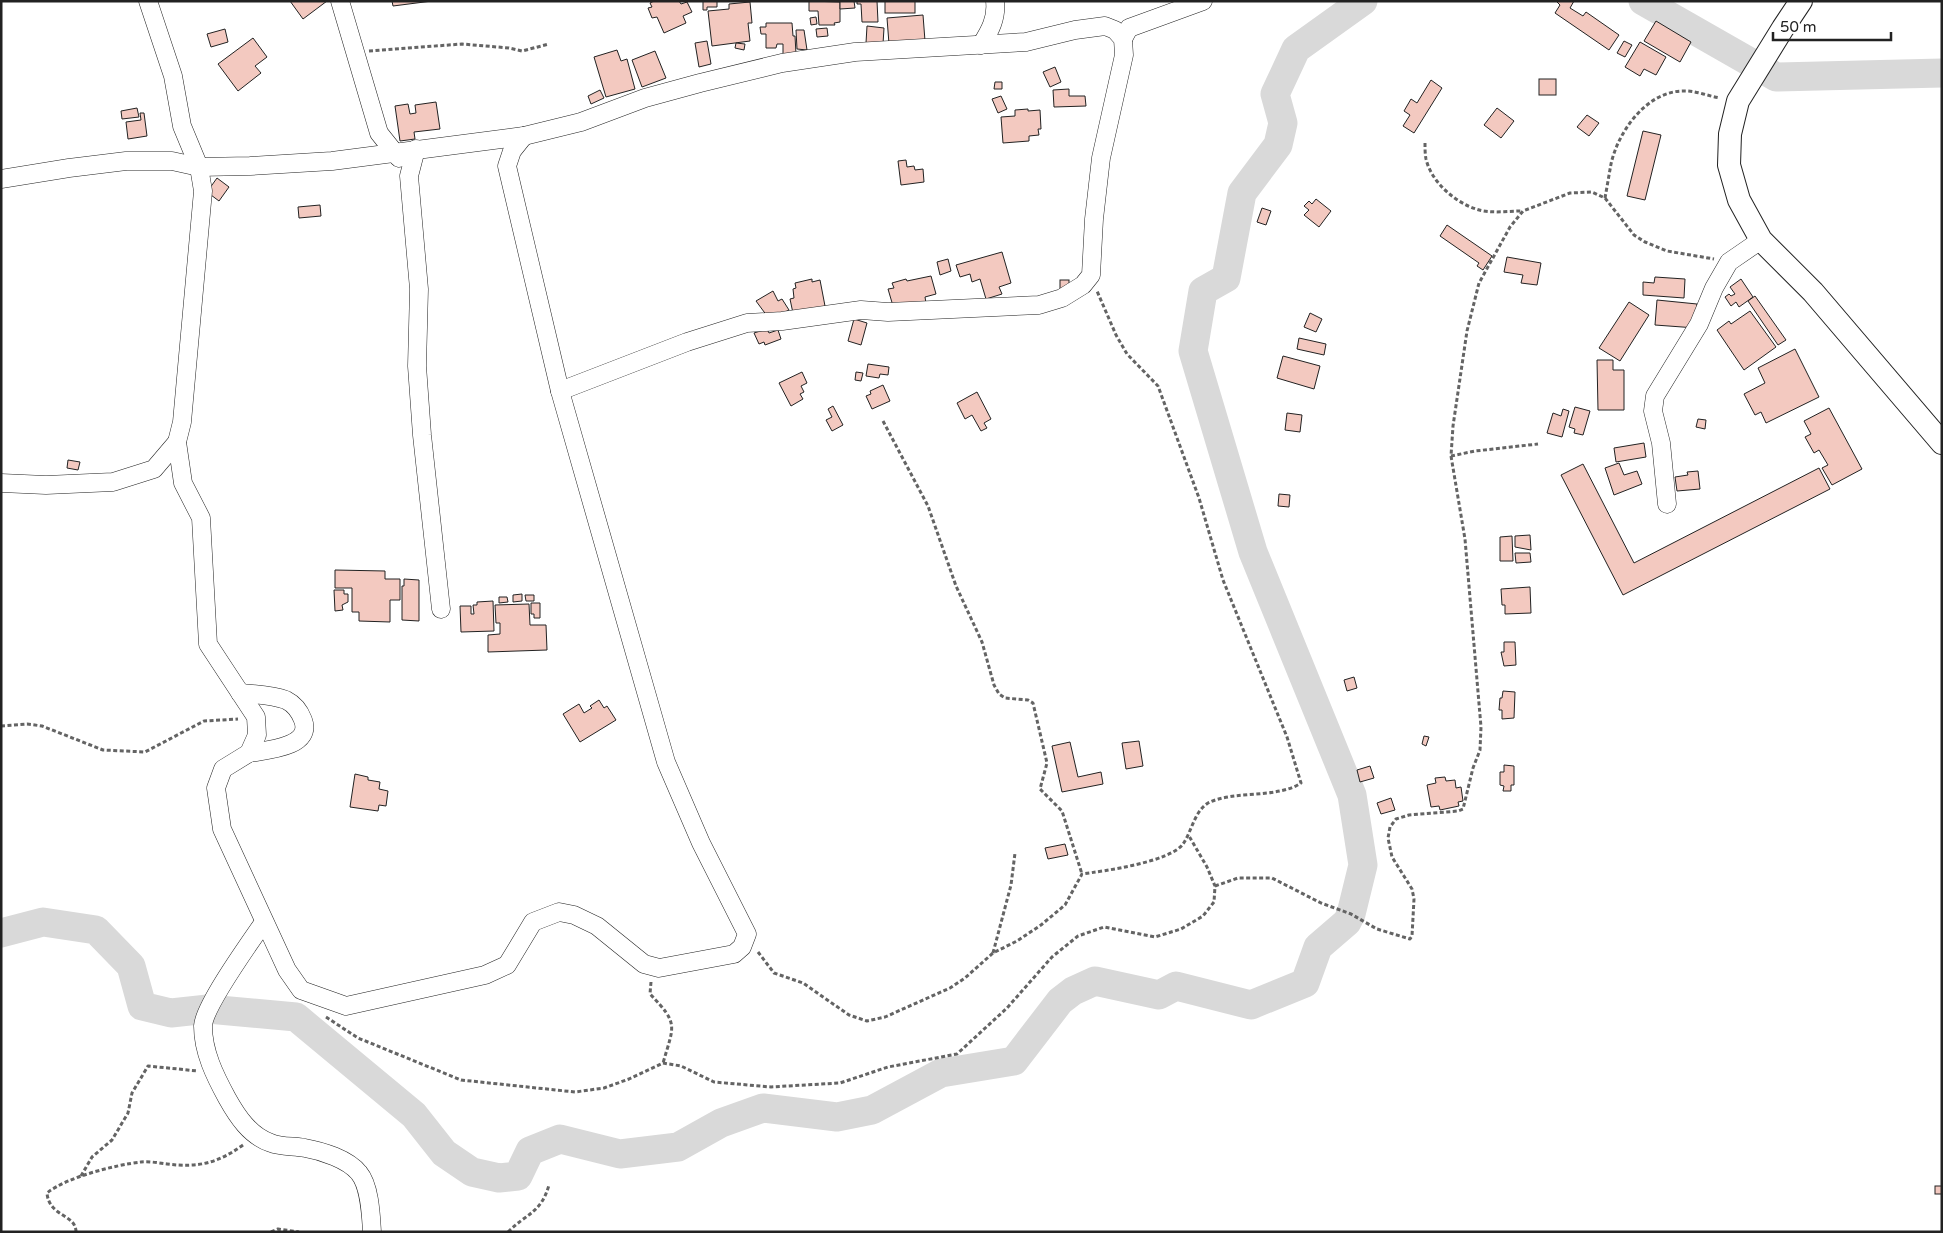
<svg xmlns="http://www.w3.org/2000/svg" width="1943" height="1233" viewBox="0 0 1943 1233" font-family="'Varela Round',sans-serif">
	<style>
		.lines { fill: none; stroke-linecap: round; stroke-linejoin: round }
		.river { stroke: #d9d9d9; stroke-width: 29 }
		.building { fill: #f3c9c0; stroke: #222 }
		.minor-casing { stroke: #222; stroke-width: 19 }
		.major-casing { stroke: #222; stroke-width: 24 }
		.path { stroke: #646464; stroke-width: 3; stroke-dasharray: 4 2.5; stroke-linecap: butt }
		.minor { stroke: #fff; stroke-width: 18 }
		.major { stroke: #fff; stroke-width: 22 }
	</style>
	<rect width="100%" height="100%" fill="#fff"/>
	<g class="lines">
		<g class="river">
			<path d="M1643,1L1776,77L1942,73"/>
			<path d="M1,933L43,922L96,930L131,966L142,1006L171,1013L208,1009L296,1017L414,1115L444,1153L472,1172L499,1178L518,1176L530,1151L560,1139L620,1154L678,1147L721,1123L763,1108L837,1117L872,1110L941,1073L1014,1061L1060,1001L1073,991L1095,981L1159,995L1176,986L1251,1005L1305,983L1318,947L1347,922L1351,914L1363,865L1352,795L1253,552L1193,351L1203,291L1226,278L1242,193L1278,145L1283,123L1275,94L1296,49L1363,1"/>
		</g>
	</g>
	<g class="building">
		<path d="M290,1H327L303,19Z"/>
		<path d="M392,1H432L393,6Z"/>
		<path d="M654,1H679L681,4L687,2L692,12L683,16L686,23L664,33L657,17L652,18L648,8L652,7L650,3Z"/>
		<path d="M703,1H717V7H707V10H703Z"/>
		<path d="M809,1L840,2V22L834,23L835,25H819L818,11H809Z"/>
		<path d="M840,1H854L855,8L840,9Z"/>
		<path d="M857,1H877L878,22H862L861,4H857Z"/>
		<rect x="885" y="1" width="30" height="12"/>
		<path d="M1556,1H1574L1570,8L1583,16L1586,12L1619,35L1609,50L1555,13L1560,5Z"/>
		<path d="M750,2L752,23H748L750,41L712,46L708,11L729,9V4Z"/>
		<path d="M923,15L925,41L889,44L887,18Z"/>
		<path d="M816,17L817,24L811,25L810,18Z"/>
		<path d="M1656,21L1691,42L1680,62L1644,41Z"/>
		<path d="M766,23H792L793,36H795L796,54H783V44H777L776,48H766V34H761L760,27H766Z"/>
		<path d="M867,26L884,28L883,44L866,43Z"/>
		<path d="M827,28L828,36L817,37L816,29Z"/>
		<path d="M225,29L228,42L211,47L207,34Z"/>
		<path d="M796,30H804L807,50L797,49Z"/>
		<path d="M253,38L267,57L255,66L261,73L238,91L218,64Z"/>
		<path d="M707,41L711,64L699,67L695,43Z"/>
		<path d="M1624,41L1632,45L1625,57L1617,53Z"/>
		<path d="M1640,42L1666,57L1656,75L1644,69L1640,76L1625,67Z"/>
		<path d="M736,43L745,44L744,50L735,48Z"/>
		<path d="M617,50L621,61L627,59L635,89L606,97L594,57Z"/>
		<path d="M655,51L666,78L642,87L632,60Z"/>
		<path d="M1055,67L1061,82L1050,87L1043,72Z"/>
		<rect x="1539" y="79" width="17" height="16"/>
		<path d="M1431,80L1442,88L1414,133L1403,126L1410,115L1404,111L1411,99L1417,103Z"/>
		<path d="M995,82H1002V89H994Z"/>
		<path d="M1069,89V96H1085L1086,106L1054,107L1053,90Z"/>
		<path d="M600,90L604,98L591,104L588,96Z"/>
		<path d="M1001,96L1007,109L998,113L992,99Z"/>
		<path d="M436,102L440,129L414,132L415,139L400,141L395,106L408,104L410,114L416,113L415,105Z"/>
		<path d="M137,108L139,117L122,119L121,111Z"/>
		<path d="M1497,108L1514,121L1501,138L1484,125Z"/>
		<path d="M1028,109V111L1040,110L1041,129H1038L1039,135L1029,136V141L1003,143L1001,117L1015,116V110Z"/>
		<path d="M140,113H144L147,136L128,139L126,122L141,120Z"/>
		<path d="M1587,115L1599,123L1589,136L1577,127Z"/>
		<path d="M1643,131L1661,135L1645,200L1627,196Z"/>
		<path d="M906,160L907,167L914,166L915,170L923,169L924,182L901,185L898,161Z"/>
		<path d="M217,178L229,187L219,201L207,192Z"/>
		<path d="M1316,199L1331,211L1319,227L1304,215L1309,210L1304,206L1309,201L1312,204Z"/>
		<path d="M320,205L321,216L299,218L298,207Z"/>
		<path d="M1262,208L1271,211L1266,225L1257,222Z"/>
		<path d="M1447,225L1492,256L1483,270L1477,266L1479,263L1440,236Z"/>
		<path d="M1002,252L1011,283L999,287L1002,294L986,299L980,279L972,282L970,274L960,277L956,265Z"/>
		<path d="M1507,257L1541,263L1537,285L1521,283L1523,275L1504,272Z"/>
		<path d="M948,259L951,271L940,275L937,262Z"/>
		<path d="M931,276L936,294L925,297L926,303L893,306L888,289L894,288L892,283L906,279L907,281Z"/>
		<path d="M1655,277L1685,279L1684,298L1643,295V282L1654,283Z"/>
		<path d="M812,279V282L820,280L825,306L794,318L790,299L794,298L793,289L796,288L795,283Z"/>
		<path d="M1741,279L1753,297L1739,307L1736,302L1731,306L1725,297L1729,294L1731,296L1735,294L1730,287Z"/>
		<rect x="1060" y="280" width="9" height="9"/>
		<path d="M773,291L778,301L782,299L789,310L770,320L756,301Z"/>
		<path d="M1755,296L1786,340L1778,345L1748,301Z"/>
		<path d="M1657,300L1697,304L1696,328L1655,325Z"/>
		<path d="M1629,302L1649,315L1620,361L1599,348Z"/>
		<path d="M1750,311L1776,347L1744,370L1717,330L1729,321L1731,324Z"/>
		<path d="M1310,313L1322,319L1316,332L1304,327Z"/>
		<path d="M854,319L867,323L861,345L848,341Z"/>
		<path d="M767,329L769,333L778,330L781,339L765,345L764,342L759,344L754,333Z"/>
		<path d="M1299,338L1326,344L1324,355L1297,349Z"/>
		<path d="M1795,349L1819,397L1766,423L1761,412L1755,415L1744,394L1765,383L1758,368Z"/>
		<path d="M1283,356L1320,366L1314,389L1277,378Z"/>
		<path d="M1597,360H1613V370H1624V410H1598Z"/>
		<path d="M868,364L889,367L888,375L880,374L879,378L866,376Z"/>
		<path d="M802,372L807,383L801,386L804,392L800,394L803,399L791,406L779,383Z"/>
		<path d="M856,372L863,373L861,381L855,380Z"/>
		<path d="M883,385L890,401L872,409L866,396L871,394L870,391Z"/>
		<path d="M977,392L991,419L984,423L987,428L981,431L972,415L965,419L957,403Z"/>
		<path d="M833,406L843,425L832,431L826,420L832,417L828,409Z"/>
		<path d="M1575,407L1590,411L1583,435L1574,433L1575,429L1569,427Z"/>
		<path d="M1829,408L1862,469L1832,485L1822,468L1828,465L1819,450L1814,453L1805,437L1811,434L1804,421Z"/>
		<path d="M1563,409L1569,411L1562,437L1547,433L1553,413L1561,416Z"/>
		<path d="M1287,413L1302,415L1300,432L1285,430Z"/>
		<path d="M1698,419L1706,420L1705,429L1696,427Z"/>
		<path d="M1644,443L1646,457L1616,462L1614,448Z"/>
		<path d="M68,460L80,462L78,470L67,468Z"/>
		<path d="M1619,463L1624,475L1637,471L1642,484L1614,495L1605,468Z"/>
		<path d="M1583,464L1634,563L1819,468L1830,489L1623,595L1561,475Z"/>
		<path d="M1698,471L1700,489L1677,491L1675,477L1688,475L1687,472Z"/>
		<path d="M1279,494L1290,495L1289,507L1278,506Z"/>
		<path d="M1530,535L1531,550L1515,547V536Z"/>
		<path d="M1512,536L1513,561H1500V537Z"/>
		<path d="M1515,553H1530L1531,562L1516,563Z"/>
		<path d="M335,570L385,571V579H400V600H390V622L359,621V612H352V588H335Z"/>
		<path d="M404,579L419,580V621L402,620V586H404Z"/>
		<path d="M1530,587L1531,613L1505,614V605H1502L1501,589Z"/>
		<path d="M334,590H344V594H348V602L342,605L343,610L335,611Z"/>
		<path d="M522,594V601L513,602V595Z"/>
		<path d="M525,595H534V601H526Z"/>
		<path d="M499,597H507L508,602L499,603Z"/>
		<path d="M493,601L494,631L461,632L460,606H471V614H474L473,605H477V602Z"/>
		<path d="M531,603H540V618H534V614H531Z"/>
		<path d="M529,604L530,625H546L547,650L488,652V635L500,634V623H496L495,605Z"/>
		<path d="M1504,642H1515L1516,665L1504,666L1501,652H1504Z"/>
		<path d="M1354,677L1357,688L1347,691L1344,680Z"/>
		<path d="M1503,691L1515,692L1514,718L1502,719V710H1499L1500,698H1502Z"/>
		<path d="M599,700L604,708L607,706L616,720L580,742L563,714L579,704L584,713L592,708L590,706Z"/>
		<path d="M1424,736L1429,737L1426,746L1422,744Z"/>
		<path d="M1139,741L1143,766L1126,769L1122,743Z"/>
		<path d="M1070,742L1078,777L1101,772L1103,784L1062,792L1052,746Z"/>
		<path d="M1504,765L1514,766V785H1511V791H1503L1504,786L1500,785V772H1504Z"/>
		<path d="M1370,766L1374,778L1360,782L1357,770Z"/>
		<path d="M355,774L368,777V780L380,782L379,789L388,791L386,806L379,805L378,811L350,807Z"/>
		<path d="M1445,777L1446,781L1455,780L1456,788L1461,787L1463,801L1458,802L1459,806L1440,810L1439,806L1431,807L1427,785L1436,783L1435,778Z"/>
		<path d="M1391,798L1395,810L1381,814L1377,803Z"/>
		<path d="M1065,844L1068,855L1048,859L1045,848Z"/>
		<rect x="1935" y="1186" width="7" height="8"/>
	</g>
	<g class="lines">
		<g class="minor-casing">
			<g id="minor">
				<path d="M148,1L173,76L182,126L199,167L203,191L182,422L177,442L183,483L201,518L208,644L256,717L257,735L249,753L223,769L216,788L222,829L287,970L301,990L346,1006L485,975L507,965L533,922L559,912L574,915L597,926L644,964L659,968L734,954L742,947L747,934L701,843L666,762L560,391L507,166L512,151L524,136"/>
				<path d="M340,1L379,133L399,158"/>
				<path d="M1123,39L1129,28L1203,1"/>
				<path d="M981,45C990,31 997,18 995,1"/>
				<path d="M416,149L409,176L419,289L417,366L422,435L441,609"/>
				<path d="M1,179L69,168L126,161H172L199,167L250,166L332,161L524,136L581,122L645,98L700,83L782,63L855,52L1026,42L1075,30L1105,26L1115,30L1123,39L1124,55L1101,158L1094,219L1091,275L1083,285L1062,298L1039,305L888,312L861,310L782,321L747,323L687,342L560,391"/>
				<path d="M1,483L46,485L113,482L154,469L177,442"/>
				<path d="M1667,504L1661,443L1653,411L1655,396L1699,324L1714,288L1729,262L1761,240"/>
				<path d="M240,693C254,694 273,695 286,700C294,704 300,712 303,720C313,747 267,750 249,753"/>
				<path d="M264,922C251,941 204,1006 203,1026C203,1052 215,1076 227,1098C237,1116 250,1136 271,1143C281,1147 294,1146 305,1148C322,1151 348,1159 359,1173C370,1186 371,1216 372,1232"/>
			</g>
		</g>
		<g class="major-casing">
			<path id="major" d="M1801,1L1783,28L1738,101L1730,134L1729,165L1739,200L1761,240L1813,292L1942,443"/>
		</g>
		<g class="path">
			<path d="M369,51L462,44L509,48L522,51L549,44"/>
			<path d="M1425,143C1425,148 1425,154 1426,159C1431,181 1454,202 1476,209C1490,214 1507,211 1522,211"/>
			<path d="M1605,198C1607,187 1609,175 1611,164C1618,132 1646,92 1682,91C1694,90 1708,96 1720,98"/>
			<path d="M883,421L928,506L956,586L982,642L994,685L999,694L1005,698L1028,700L1033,703L1047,763L1040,789L1062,811L1082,874"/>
			<path d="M1451,456L1475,451L1538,444"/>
			<path d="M1,726L27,724L42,726L103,750L145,752L204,721L238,719"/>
			<path d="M1215,886L1238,878H1272L1321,903L1351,914L1377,929L1410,939L1412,936L1414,899L1412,889L1392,857L1388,838L1390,827L1396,819L1409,815L1458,811L1463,809L1473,768L1480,750L1481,727L1465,539L1451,456L1453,426L1467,331L1479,283L1510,227L1523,211L1570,193L1592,192L1605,198L1634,235L1645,242L1667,251L1714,259"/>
			<path d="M758,952L774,973L803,983L849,1015L867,1021L885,1017L950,988L965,978L993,953L1017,941L1041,925L1065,905L1082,874C1104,871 1170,862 1183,844C1192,831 1194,812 1208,803C1233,790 1277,799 1301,783L1287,737L1223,580L1199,498L1158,386L1127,354L1116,335L1097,291"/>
			<path d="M993,953L1011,885L1015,853"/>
			<path d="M651,982L650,994C679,1024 674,1025 663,1063"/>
			<path d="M326,1017L358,1038L461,1080L575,1092L604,1088L629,1079L663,1063L681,1066L714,1082L771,1087L840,1083L888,1067L957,1054L1007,1008L1052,957L1078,936L1104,927L1155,937L1181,929L1203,916L1214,902L1215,886L1207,867L1189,836"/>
			<path d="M81,1176L92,1157L112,1140L128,1113L132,1093L148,1066L198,1071"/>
			<path d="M76,1232C76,1214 49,1217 47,1193C67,1177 115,1165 141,1162C149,1161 159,1163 167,1164C198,1168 218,1163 243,1145"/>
			<path d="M271,1232L278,1229L299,1232"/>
			<path d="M508,1232C527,1213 541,1213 549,1185"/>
		</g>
		<use href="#minor" class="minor"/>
		<use href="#major" class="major"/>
	</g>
	<rect width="1943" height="1233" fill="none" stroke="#222222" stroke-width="5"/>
	<path d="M1773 32v8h118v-8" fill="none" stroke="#222222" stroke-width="2.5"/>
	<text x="1780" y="32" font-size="15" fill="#222222" stroke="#ffffff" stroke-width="4" paint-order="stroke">50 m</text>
</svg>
